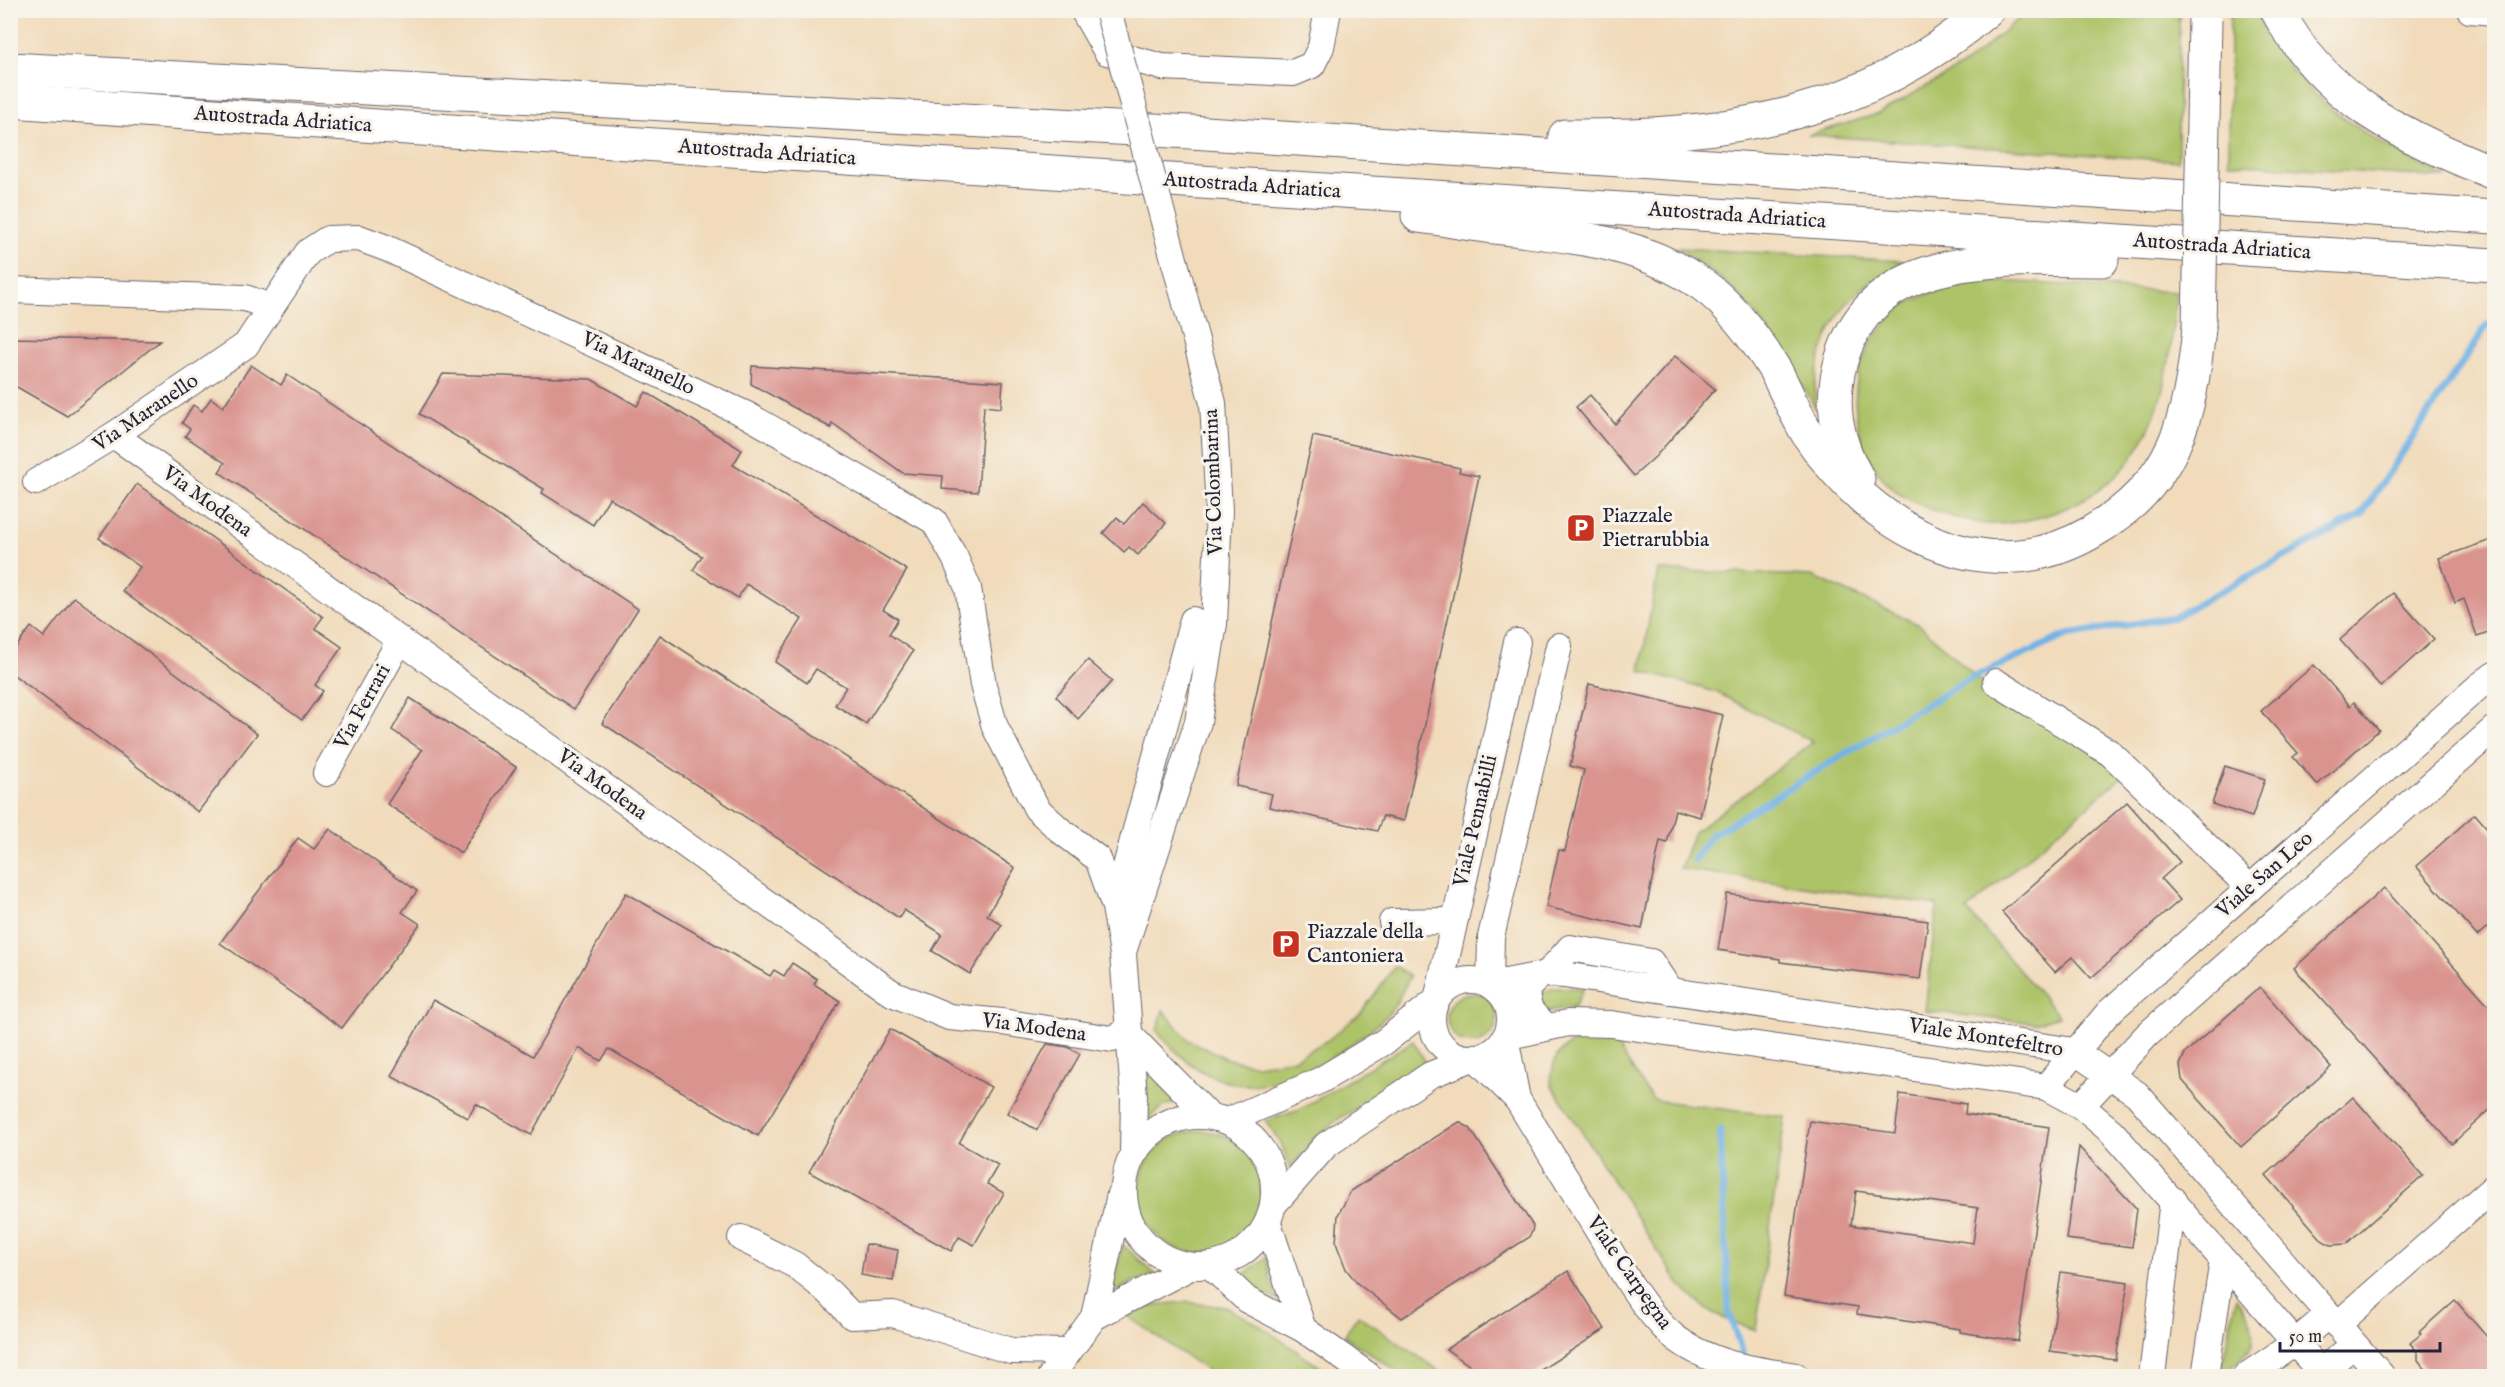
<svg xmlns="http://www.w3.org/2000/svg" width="2505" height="1387" viewBox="0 0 2505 1387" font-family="'IM FELL English',serif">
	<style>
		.green { fill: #adc368; stroke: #687252; stroke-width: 1.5 }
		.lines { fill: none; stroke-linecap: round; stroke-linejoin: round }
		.stream { stroke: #71b2e5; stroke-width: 7 }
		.building { fill: #da9490; fill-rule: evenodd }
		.minor-casing { stroke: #6a6368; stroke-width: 28 }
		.highway-casing { stroke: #6a6368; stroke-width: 35 }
		.minor { stroke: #fff; stroke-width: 26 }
		.highway { stroke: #fff; stroke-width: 33 }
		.minor-bridge-casing { stroke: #6a6368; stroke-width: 28; stroke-linecap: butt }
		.highway-bridge-casing { stroke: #6a6368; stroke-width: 35; stroke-linecap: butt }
		.minor-bridge { stroke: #fff; stroke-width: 26 }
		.highway-bridge { stroke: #fff; stroke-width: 33 }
		.labels { text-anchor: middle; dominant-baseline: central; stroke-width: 6; stroke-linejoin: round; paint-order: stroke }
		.street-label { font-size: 21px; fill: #22223b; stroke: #f7f3e8 }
		.poi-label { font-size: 21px; fill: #22223b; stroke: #f7f3e8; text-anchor: start }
	</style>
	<rect width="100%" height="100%" fill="#f7f3e8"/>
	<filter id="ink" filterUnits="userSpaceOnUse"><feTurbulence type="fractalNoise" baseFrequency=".0167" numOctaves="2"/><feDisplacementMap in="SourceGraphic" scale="12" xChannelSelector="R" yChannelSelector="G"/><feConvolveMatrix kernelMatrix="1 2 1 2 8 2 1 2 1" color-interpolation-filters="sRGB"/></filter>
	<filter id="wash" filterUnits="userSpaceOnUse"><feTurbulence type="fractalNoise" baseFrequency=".008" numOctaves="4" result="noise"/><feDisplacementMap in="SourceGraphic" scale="24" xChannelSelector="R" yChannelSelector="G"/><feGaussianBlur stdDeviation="1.35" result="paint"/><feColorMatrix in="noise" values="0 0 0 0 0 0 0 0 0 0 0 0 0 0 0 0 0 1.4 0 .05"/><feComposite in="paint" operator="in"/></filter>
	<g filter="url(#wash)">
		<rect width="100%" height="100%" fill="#f1dbbb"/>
		<g class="green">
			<path d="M2027,11H2179L2178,161L1808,135L1878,114L1967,63Z"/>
			<path d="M2230,11H2256C2289,94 2370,140 2446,178L2229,163Z"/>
			<path d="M1678,248L1906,261C1892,270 1876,278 1863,288C1837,307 1821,345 1816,376C1814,387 1816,398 1816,409C1789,361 1762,313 1720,278C1707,267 1692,258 1678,248Z"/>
			<path d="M1977,282H2020L2176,292C2172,346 2167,402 2138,449C2107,498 2045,524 1990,524C1974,524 1956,518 1941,513C1921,506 1900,498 1886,482C1846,436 1844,366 1887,322C1893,317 1898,310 1904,306C1927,292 1951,287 1977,282Z"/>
			<path d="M1658,570L1812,576L1920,625L1984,684L2096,752L2124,775L1967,910L2059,1016L2035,1023L1925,1011L1937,905L1680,869L1694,832L1813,742L1716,692L1640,671Z"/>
			<path d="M1395,966L1410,977C1403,988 1398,1003 1389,1013C1375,1029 1327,1063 1307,1072C1293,1078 1259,1086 1244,1085C1207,1082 1179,1058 1157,1031L1163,1010L1188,1040L1228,1059L1257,1065L1294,1059L1328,1040L1361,1013Z"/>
			<path d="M1554,988H1583L1575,1006L1539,1013L1533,996Z"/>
			<circle cx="1472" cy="1018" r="25"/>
			<path d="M1592,1036L1613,1040L1653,1100L1785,1117L1756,1330C1721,1319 1704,1311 1679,1284L1551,1084C1552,1052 1562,1045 1592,1036Z"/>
			<path d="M1413,1041L1427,1064L1340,1118L1312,1140L1290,1169L1281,1143L1265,1121L1300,1110Z"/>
			<path d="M1139,1059L1188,1099L1164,1106L1144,1122Z"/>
			<circle cx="1200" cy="1192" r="61"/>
			<path d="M1123,1245L1156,1275L1132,1282L1109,1295Z"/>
			<path d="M1267,1257L1270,1278L1279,1301L1236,1280Z"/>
			<path d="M2236,1297C2262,1331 2261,1351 2221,1372Z"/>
			<path d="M1185,1302L1226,1307L1256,1323L1333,1376H1215L1127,1316L1155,1305Z"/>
			<path d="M1358,1315L1447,1376H1404L1344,1336Z"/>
		</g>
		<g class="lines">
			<g class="stream">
				<path d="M1694,860L1710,836L1965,681L2067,635L2174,617L2361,515L2487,325"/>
				<path d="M1720,1130L1729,1313L1746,1363"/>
			</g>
		</g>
		<g id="blocks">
			<g class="building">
				<path d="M10,338L160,341L67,416L10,383Z"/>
				<path d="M1675,356L1715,389L1655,457L1634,476L1576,407L1590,395L1615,424Z"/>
				<path d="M251,365L281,385L287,375L638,609L574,709L219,472L225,463L185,436L190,429L182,423L193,405L202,411L211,398L223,407Z"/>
				<path d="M752,366L1003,382L1001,408L984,406L978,492L942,489L943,476L903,473L832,423L831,428L751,384Z"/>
				<path d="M443,374L591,379L637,406L646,392L742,450L733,465L907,570L883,610L898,619L889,634L913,651L866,724L835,705L846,687L816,669L807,683L775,662L802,619L746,584L738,598L693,570L702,556L609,498L593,525L542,493L544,489L419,414Z"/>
				<path d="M1313,436L1460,468L1459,472L1479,476L1404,821L1383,816L1377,831L1269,807L1272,794L1236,786Z"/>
				<path d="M137,484L323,617L315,628L342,647L315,685L323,691L302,720L122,591L140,567L99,538Z"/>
				<path d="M1143,502L1166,523L1138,555L1129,547L1124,552L1103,533L1117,517L1124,524Z"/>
				<path d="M2494,539V630L2477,636L2464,599L2455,603L2439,558Z"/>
				<path d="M2393,593L2434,639L2381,687L2340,640Z"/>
				<path d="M74,597L257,734L198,812L10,672V655L31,627L44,637Z"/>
				<path d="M660,635L1015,868L987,915L1002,925L970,974L932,951L942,934L904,910L899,918L602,723Z"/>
				<path d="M1088,660L1112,681L1078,719L1056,696Z"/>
				<path d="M2314,665L2350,706L2354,702L2379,730L2317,785L2293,757L2298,753L2261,711Z"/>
				<path d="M1589,684L1723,715L1700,817L1675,810L1667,843L1660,841L1642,929L1546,907L1559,850L1565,851L1584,770L1570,766Z"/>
				<path d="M410,698L516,767L461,853L387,804L422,750L392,730Z"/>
				<path d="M2225,766L2265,779L2252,817L2212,804Z"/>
				<path d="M2127,802L2180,862L2161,879L2180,900L2091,978L2072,957L2055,972L2002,912Z"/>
				<path d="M2475,814L2494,836V921L2477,936L2416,866Z"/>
				<path d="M330,829L417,891L402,912L420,924L342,1028L220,943L298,838L314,849Z"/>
				<path d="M2384,888L2494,1011V1106L2452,1144L2294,968Z"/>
				<path d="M626,893L770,976L774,970L784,976L792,963L817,979L814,984L840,1001L758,1136L609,1049L601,1061L579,1048L531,1135L476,1104L468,1118L391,1076L433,1000L533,1056Z"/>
				<path d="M1727,894L1928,921L1920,979L1780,962V959L1718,950Z"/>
				<path d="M2260,987L2331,1067L2241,1147L2182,1080L2180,1065L2185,1053Z"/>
				<path d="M890,1029L991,1087L959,1143L998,1165L987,1184L1004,1193L974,1245L959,1237L951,1251L809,1172Z"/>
				<path d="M1047,1044L1068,1047L1080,1054L1037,1130L1007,1113Z"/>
				<path d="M1900,1094L1966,1104L1965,1114L2049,1127L2018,1341L1960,1332V1329L1857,1314L1858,1307L1784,1296L1810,1121L1895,1133ZM1856,1191L1978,1208L1973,1243L1851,1225Z"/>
				<path d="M2353,1097L2423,1176L2346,1244L2331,1245L2323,1241L2266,1175Z"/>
				<path d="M1459,1122L1470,1128L1533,1226L1532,1232L1528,1238L1402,1318L1357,1283L1346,1269L1336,1243L1338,1215L1351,1191Z"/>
				<path d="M2079,1147L2137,1209L2132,1247L2066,1239Z"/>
				<path d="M866,1244L898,1250L893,1281L861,1275Z"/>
				<path d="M1568,1271L1605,1329L1530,1377H1486L1446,1349Z"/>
				<path d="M2061,1272L2128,1282L2116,1360L2050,1351Z"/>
				<path d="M2455,1300L2494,1345V1366L2483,1377H2437L2433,1372H2428L2418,1360V1353L2410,1343L2421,1334L2419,1332Z"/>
			</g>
		</g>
	</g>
	<g filter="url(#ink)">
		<use href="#blocks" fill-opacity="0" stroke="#6a6368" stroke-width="1.5"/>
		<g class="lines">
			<g class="minor-casing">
				<g id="minor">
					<path d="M1083,10L1107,52L1162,67L1293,73L1312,65L1321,47L1328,10"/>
					<path d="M2470,10L2494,12"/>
					<path d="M10,290L245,298L271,307"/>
					<path d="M114,435L892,993L949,1017L1002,1022L1112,1039L1127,1032"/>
					<path d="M36,482L114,435L246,345L308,252L328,239L359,238L386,248L747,415L934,521L955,558L968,588L983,685L995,727L1037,809L1060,830L1098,859L1115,907L1123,954L1134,1096L1133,1154"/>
					<path d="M1559,646L1491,937L1490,985L1547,974L1564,975L2074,1051L2137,1094L2382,1376"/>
					<path d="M1996,682L2110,753L2250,888"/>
					<path d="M326,773L400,640"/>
					<path d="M1115,907L1193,620"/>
					<path d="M1392,922L1453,921"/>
					<path d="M1124,949L1198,722L1214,624L1219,510L1213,403L1175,263"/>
					<path d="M1547,974L1570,948L1651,962L1670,991"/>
					<path d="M1540,976L1527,988C1525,1008 1532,1015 1548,1027"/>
					<circle cx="1471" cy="1019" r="39"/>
					<path d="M1127,1032L1209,1116"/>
					<path d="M2046,1087L2108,1013L2478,687L2494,675"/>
					<path d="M1517,1099C1546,1146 1574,1192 1603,1239C1621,1270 1645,1312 1672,1335C1707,1364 1753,1370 1796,1376"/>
					<path d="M2081,1106L2147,1035L2494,729"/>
					<circle cx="1199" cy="1191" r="75"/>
					<path d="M1228,1121L1321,1080L1384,1042L1437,1000L1517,642"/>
					<path d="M1274,1204L1326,1145L1430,1075L1475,1057L1517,1099L1505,1037L1568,1023L1611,1024L2046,1087L2081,1106L2112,1132L2324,1376"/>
					<path d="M1268,1223L1303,1329"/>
					<path d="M741,1238L795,1265L830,1293L852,1316L893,1314L1011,1351L1068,1352"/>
					<path d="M1211,1266L1247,1300L1303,1329L1369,1376"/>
					<path d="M1094,1317L1120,1194"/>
					<path d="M2337,1325L2494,1187"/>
					<path d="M1051,1376L1094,1317L1190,1267"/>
					<path d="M2152,1376L2173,1200"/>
					<path d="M2205,1376L2223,1260"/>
					<path d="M2246,1376L2295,1343L2328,1315"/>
					<path d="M2315,1376L2354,1345"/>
				</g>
			</g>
			<g class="highway-casing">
				<g id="highway">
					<path d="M2277,10C2325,102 2404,136 2494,173"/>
					<path d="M10,69L1190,132L2494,217"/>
					<path d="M10,101L1185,181L2494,265"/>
					<path d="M1565,136C1723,137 1863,118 1987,10"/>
					<path d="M1418,216C1449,220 1481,226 1512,229C1583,238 1643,243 1703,285C1733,307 1756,339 1775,370C1787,392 1796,416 1809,436C1871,528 1983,594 2090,533C2175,485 2190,419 2199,328"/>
					<path d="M1858,479C1836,441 1829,403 1841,361C1873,246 2009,260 2102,260"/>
				</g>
			</g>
			<use href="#minor" class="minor"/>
			<use href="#highway" class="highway"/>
			<g class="minor-bridge-casing">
				<path id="minor-bridge" d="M1108,10L1175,263"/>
			</g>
			<g class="highway-bridge-casing">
				<path id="highway-bridge" d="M2199,328L2205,19"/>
			</g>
			<use href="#minor-bridge" class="minor-bridge"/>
			<use href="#highway-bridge" class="highway-bridge"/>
		</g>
	</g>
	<defs>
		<g id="parking-square" transform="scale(1.5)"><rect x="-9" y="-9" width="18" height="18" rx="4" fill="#c8321e" stroke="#f7f3e8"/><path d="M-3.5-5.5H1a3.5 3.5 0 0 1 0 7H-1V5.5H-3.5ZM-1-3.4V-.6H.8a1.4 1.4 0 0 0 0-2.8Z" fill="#fff"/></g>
	</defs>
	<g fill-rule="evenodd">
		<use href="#parking-square" x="1581" y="528"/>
		<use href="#parking-square" x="1286" y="944"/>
	</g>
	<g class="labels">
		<g class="street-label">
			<text transform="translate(283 120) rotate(4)">Autostrada Adriatica</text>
			<text transform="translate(767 153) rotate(4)">Autostrada Adriatica</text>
			<text transform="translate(1252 186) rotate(4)">Autostrada Adriatica</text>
			<text transform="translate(1737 216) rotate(4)">Autostrada Adriatica</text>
			<text transform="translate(2222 247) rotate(4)">Autostrada Adriatica</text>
			<text transform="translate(638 364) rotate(25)">Via Maranello</text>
			<text transform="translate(146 413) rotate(-34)">Via Maranello</text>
			<text transform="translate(1214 482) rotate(-92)">Via Colombarina</text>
			<text transform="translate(207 502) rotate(36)">Via Modena</text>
			<text transform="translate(363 707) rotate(-61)">Via Ferrari</text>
			<text transform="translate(602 785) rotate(36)">Via Modena</text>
			<text transform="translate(1476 821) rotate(-77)">Viale Pennabilli</text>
			<text transform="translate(2265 875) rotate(-41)">Viale San Leo</text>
			<text transform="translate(1034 1028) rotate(8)">Via Modena</text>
			<text transform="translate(1986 1038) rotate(9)">Viale Montefeltro</text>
			<text transform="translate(1629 1273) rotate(55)">Viale Carpegna</text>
		</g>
		<g class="poi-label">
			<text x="1602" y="516">Piazzale<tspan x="1602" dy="24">Pietrarubbia</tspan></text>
			<text x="1307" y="932">Piazzale della<tspan x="1307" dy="24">Cantoniera</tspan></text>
		</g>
	</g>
	<rect width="2505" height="1387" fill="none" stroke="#f7f3e8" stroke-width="36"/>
	<path d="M2280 1342v9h160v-9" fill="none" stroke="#22223b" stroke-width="3"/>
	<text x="2289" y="1342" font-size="18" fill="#22223b" stroke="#f7f3e8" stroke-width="4.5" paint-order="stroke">50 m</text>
</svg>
